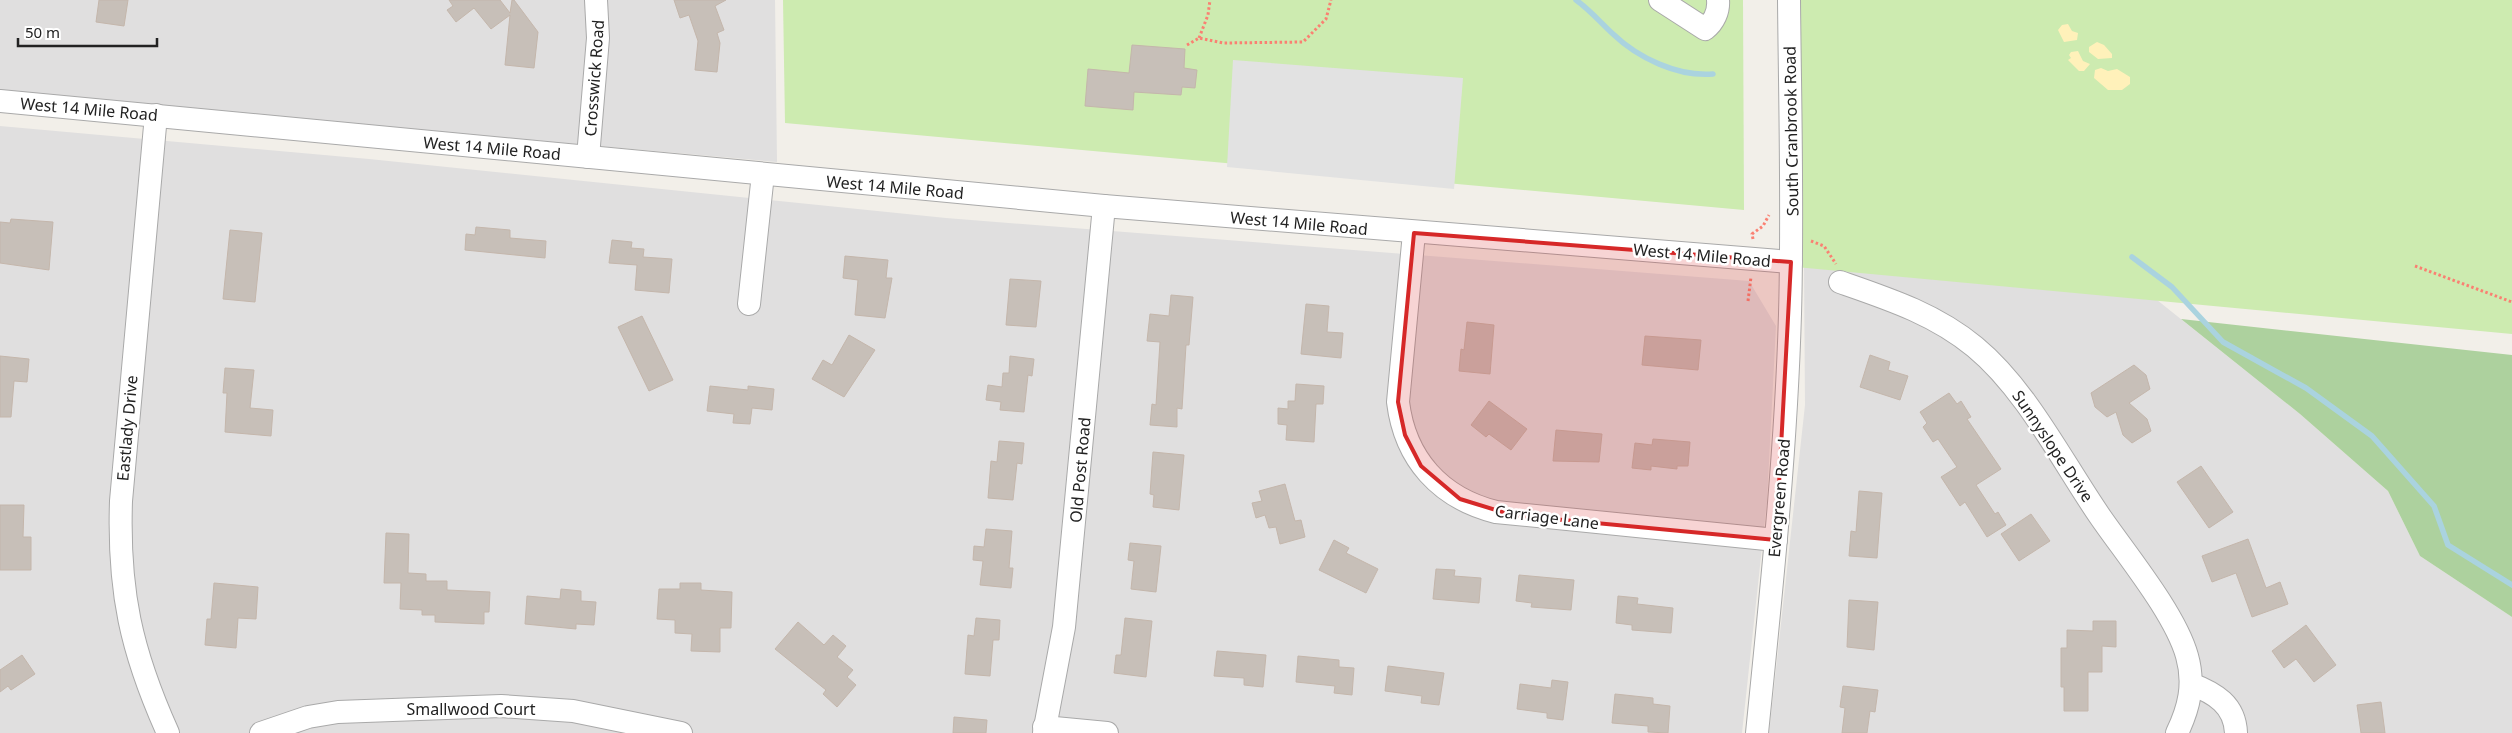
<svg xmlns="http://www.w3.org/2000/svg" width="2512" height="733" viewBox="0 0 2512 733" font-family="'Noto Sans',sans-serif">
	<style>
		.residential { fill: #e0dfdf }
		.grass { fill: #cdebb0 }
		.forest { fill: #add19e }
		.sand { fill: #fff1ba }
		.parking { fill: #e2e2e2 }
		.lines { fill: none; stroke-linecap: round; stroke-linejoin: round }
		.stream { stroke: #aad3df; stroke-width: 5.5 }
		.building { fill: #c7bfb8; stroke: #c4b6ab }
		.minor-casing { stroke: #a9a9a9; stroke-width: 24 }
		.path { stroke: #fa8072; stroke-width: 3; stroke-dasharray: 2.5 2.5; stroke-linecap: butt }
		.minor { stroke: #fff; stroke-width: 22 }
		.marked { fill: #d62828; fill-opacity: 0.2; stroke: #d62828; stroke-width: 4; stroke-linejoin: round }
		.labels { text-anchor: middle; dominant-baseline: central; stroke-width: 5; stroke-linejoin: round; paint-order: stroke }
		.street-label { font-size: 16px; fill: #222; stroke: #fff }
	</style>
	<rect width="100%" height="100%" fill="#f2efe9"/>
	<g class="residential">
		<path d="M0,0H775L777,162L0,93Z"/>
		<path d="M0,126L369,159L946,218L1749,281L1776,326L1767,501L1742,733H0Z"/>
		<path d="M1804,267L2157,300L2300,414L2388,491L2420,556L2512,617V733H1769L1805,405Z"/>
	</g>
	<g class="grass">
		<path d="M783,0H1743L1744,210L785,123Z"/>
		<path d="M1794,0H2512V334L1796,267Z"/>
	</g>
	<path class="forest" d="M2181,319L2512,355V617L2420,556L2388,491L2300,414Z"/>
	<g class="sand">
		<path d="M2068,24L2072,31L2078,33L2077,40L2064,42L2058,30L2062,25Z"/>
		<path d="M2097,42L2104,45L2112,54V58L2098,59L2089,52V47Z"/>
		<path d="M2078,51L2083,61L2090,64L2084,71H2079L2068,60L2071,58L2069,55L2071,52Z"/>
		<path d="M2101,68L2108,71L2117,69L2130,77V84L2122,90H2108L2094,78L2095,70Z"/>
	</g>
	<path class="parking" d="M1233,60L1463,78L1454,189L1227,167Z"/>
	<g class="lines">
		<g class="stream">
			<path d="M1576,0C1590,10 1600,22 1613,34C1638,58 1678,77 1713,74"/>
			<path d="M2132,257L2172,287L2223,342L2306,388L2372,436L2434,506L2448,545L2512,585"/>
		</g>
	</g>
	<g class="building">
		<path d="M99,0H128L124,26L96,22Z"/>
		<path d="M449,0H500L510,13L512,0H514L538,32L534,68L505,65L510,15L491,29L474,8L456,22L447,10L453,6Z"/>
		<path d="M674,0H726L715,6L724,30L717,33L720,43L717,72L695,70L698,41L689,15L680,18Z"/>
		<path d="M1132,45L1185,49L1184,68L1197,70L1195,88L1182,87L1181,95L1134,92L1133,110L1085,106L1088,69L1129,73Z"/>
		<path d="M11,219L53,222L49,270L0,263V222L10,223Z"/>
		<path d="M476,227L510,230V238L546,241L545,258L465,250L466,234L475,235Z"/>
		<path d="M230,230L262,233L255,302L223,299Z"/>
		<path d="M612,240L632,242L631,248L644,249L643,257L672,259L669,293L635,290L637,265L609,263Z"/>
		<path d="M845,256L888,260L886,278H892L885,318L855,315L858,280L843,278Z"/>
		<path d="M1010,279L1041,281L1036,327L1006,325Z"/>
		<path d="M1171,295L1193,297L1189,345H1186L1182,409L1177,408V427L1150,425L1152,404L1156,405L1160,342L1147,341L1150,314L1169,316Z"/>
		<path d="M1306,304L1329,306L1327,332L1343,333L1341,358L1301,354Z"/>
		<path d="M642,316L673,380L649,391L618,327Z"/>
		<path d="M1467,322L1494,325L1490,374L1459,371L1461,349L1464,350Z"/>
		<path d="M849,335L875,350L844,397L812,379L823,360L832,365Z"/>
		<path d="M1645,336L1701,340L1698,370L1642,365Z"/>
		<path d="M1870,355L1890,362L1888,370L1908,376L1900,400L1860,387Z"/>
		<path d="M0,356L29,359L27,382L14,381L11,417H0Z"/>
		<path d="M1010,356L1034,359L1032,376L1028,375L1024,412L1000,410L1001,402L986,400L988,385L1002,387L1003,373H1009Z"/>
		<path d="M2134,365L2146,375L2150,389L2129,403L2147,419L2151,431L2132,443L2123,435L2116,412L2107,417L2095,407L2091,393Z"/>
		<path d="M225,368L254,370L250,408L273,410L271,436L225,432L227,393H223Z"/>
		<path d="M1296,384L1324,386L1323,404H1316L1314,442L1286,440L1287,425L1278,424V408L1288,409V401H1295Z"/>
		<path d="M710,386L748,390V386L774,389L772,410L752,408L750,424L733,423L734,414L707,411Z"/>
		<path d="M1949,393L1957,404L1961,401L1971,417L1967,419L2001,469L1976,485L1995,514L1998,512L2006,525L1987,537L1965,502L1960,506L1941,477L1957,467L1938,439L1933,442L1923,427L1927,423L1920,412Z"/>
		<path d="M1489,401L1527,429L1511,450L1489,434L1486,437L1471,425Z"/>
		<path d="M1556,430L1602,434L1599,462L1553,461Z"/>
		<path d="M1653,439L1690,442L1688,466H1677V469L1651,466V470L1632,468L1635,443L1652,445Z"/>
		<path d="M999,441L1024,443L1022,464L1017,463L1013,500L988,498L991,461L997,462Z"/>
		<path d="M1153,452L1184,455L1179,510L1153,507L1154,495L1150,494Z"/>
		<path d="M2201,466L2233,512L2209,528L2177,482Z"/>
		<path d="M1285,484L1295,521L1301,520L1305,537L1280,544L1276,527L1269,528L1265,515L1256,518L1252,503L1262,501L1259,491Z"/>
		<path d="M1859,491L1882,493L1877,558L1849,556L1851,531L1856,532Z"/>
		<path d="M0,505H24L23,537H31V570H0Z"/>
		<path d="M2031,514L2050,541L2019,561L2001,534Z"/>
		<path d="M986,529L1012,531L1009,568H1013L1011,588L980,585L983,561L973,560L974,546L984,547Z"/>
		<path d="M386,533L409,534L408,573L426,574V581H447V590L490,592L489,612H484V624L435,622V615H422V610L400,609L401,583H384Z"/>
		<path d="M2248,539L2266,588L2280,582L2288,604L2252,617L2236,573L2212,582L2202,556Z"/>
		<path d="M1334,540L1349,548L1346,553L1378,569L1366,593L1319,570Z"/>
		<path d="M1130,543L1161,546L1156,592L1131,589L1134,561L1128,560Z"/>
		<path d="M1436,569L1455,570L1454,576L1481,578L1479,603L1433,599Z"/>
		<path d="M1519,575L1574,580L1571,610L1531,607L1532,603L1516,601Z"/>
		<path d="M214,583L258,587L256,619L238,618L236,648L205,645L207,619H211Z"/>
		<path d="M680,583H701V590L732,592L731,628H720V652L691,651L692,634L675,633V620L657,619L659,589H680Z"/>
		<path d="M561,589L581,591V601L596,602L594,625L576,624V629L525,624L527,596L560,599Z"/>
		<path d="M1618,596L1638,598L1637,604L1673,608L1671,633L1632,630V625L1616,623Z"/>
		<path d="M1849,600L1878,602L1874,650L1847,647Z"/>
		<path d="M976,618L1000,620L999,640H993L990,676L965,674L968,635L974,636Z"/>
		<path d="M1125,618L1152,621L1146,677L1114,673L1116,655H1121Z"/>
		<path d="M2093,621H2116V647L2102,646V672H2088V711H2064V687H2061V648H2067V630L2093,631Z"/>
		<path d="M798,622L824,645L833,635L846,646L837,657L853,670L847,677L856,685L837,707L823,694L826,690L775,649Z"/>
		<path d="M2306,625L2336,665L2314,682L2296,659L2284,668L2272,651Z"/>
		<path d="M1217,651L1266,655L1263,687L1244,685V678L1214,676Z"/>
		<path d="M22,655L35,674L11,690L8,686L0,692V670Z"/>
		<path d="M1298,656L1339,660V667L1354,668L1352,695L1334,693L1335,686L1296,682Z"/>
		<path d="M1388,666L1444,673L1439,705L1421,703L1422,696L1385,691Z"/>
		<path d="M1552,680L1568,682L1563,720L1547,718V713L1517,709L1520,684L1551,688Z"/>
		<path d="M1843,686L1878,690L1875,712L1870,711L1867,733H1842L1845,708L1840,707Z"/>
		<path d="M1615,694L1653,698V704L1670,706L1668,733L1648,732V726L1612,723Z"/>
		<path d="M2381,702L2385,733H2361L2357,705Z"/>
		<path d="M954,717L987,720L986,733H953Z"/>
	</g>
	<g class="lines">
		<g class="minor-casing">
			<g id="minor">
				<path d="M1660,0L1705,29C1714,22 1719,11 1718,0"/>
				<path d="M0,101L1104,206L1791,262"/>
				<path d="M156,115L121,501C118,591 131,651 168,733"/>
				<path d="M588,157L598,38L596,0"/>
				<path d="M1414,233L1398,402C1405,459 1440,498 1496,512L1776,540"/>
				<path d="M1840,282C1889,299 1935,314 1975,347C2026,389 2062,461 2099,515C2125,553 2175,613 2187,656C2195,684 2189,708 2177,733"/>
				<path d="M749,304L763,174"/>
				<path d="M2191,684C2215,693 2235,705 2236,733"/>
				<path d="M1044,727L1107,733"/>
				<path d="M261,733L308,717L338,712L501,706L573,711L681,733"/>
				<path d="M1044,733L1064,627L1104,206"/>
				<path d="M1757,733C1771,594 1786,454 1790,314C1793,209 1790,105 1789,0"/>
			</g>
		</g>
		<g class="path">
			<path d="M1199,38L1208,15L1210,0"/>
			<path d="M1187,45L1199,38L1223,43L1303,42L1326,19L1331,0"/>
			<path d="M1753,239L1752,234L1763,226L1769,215"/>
			<path d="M1811,241L1824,246L1836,264"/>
			<path d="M2415,266L2512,302"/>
			<path d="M1748,301L1751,277"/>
		</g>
		<use href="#minor" class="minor"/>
	</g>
	<path class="marked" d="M1414,233L1791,262L1776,540L1512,515L1460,499L1421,466L1405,435L1398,402Z"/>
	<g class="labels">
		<g class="street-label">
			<text transform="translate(594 78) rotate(-86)">Crosswick Road</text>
			<text transform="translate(89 109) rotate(5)">West 14 Mile Road</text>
			<text transform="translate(1791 131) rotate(-91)">South Cranbrook Road</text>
			<text transform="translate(492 148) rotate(5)">West 14 Mile Road</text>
			<text transform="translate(895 187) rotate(5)">West 14 Mile Road</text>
			<text transform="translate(1299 223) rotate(5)">West 14 Mile Road</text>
			<text transform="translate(1702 255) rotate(5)">West 14 Mile Road</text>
			<text transform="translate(127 428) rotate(-85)">Eastlady Drive</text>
			<text transform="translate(2053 446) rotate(56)">Sunnyslope Drive</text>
			<text transform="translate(1080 470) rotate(-85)">Old Post Road</text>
			<text transform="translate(1779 498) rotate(-85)">Evergreen Road</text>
			<text transform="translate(1547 517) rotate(7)">Carriage Lane</text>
			<text x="471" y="709">Smallwood Court</text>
		</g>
	</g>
	<path d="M18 38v8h139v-8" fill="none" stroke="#222222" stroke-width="2.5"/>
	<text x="25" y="38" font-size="15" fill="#222222" stroke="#ffffff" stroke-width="4" paint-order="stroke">50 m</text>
</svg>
